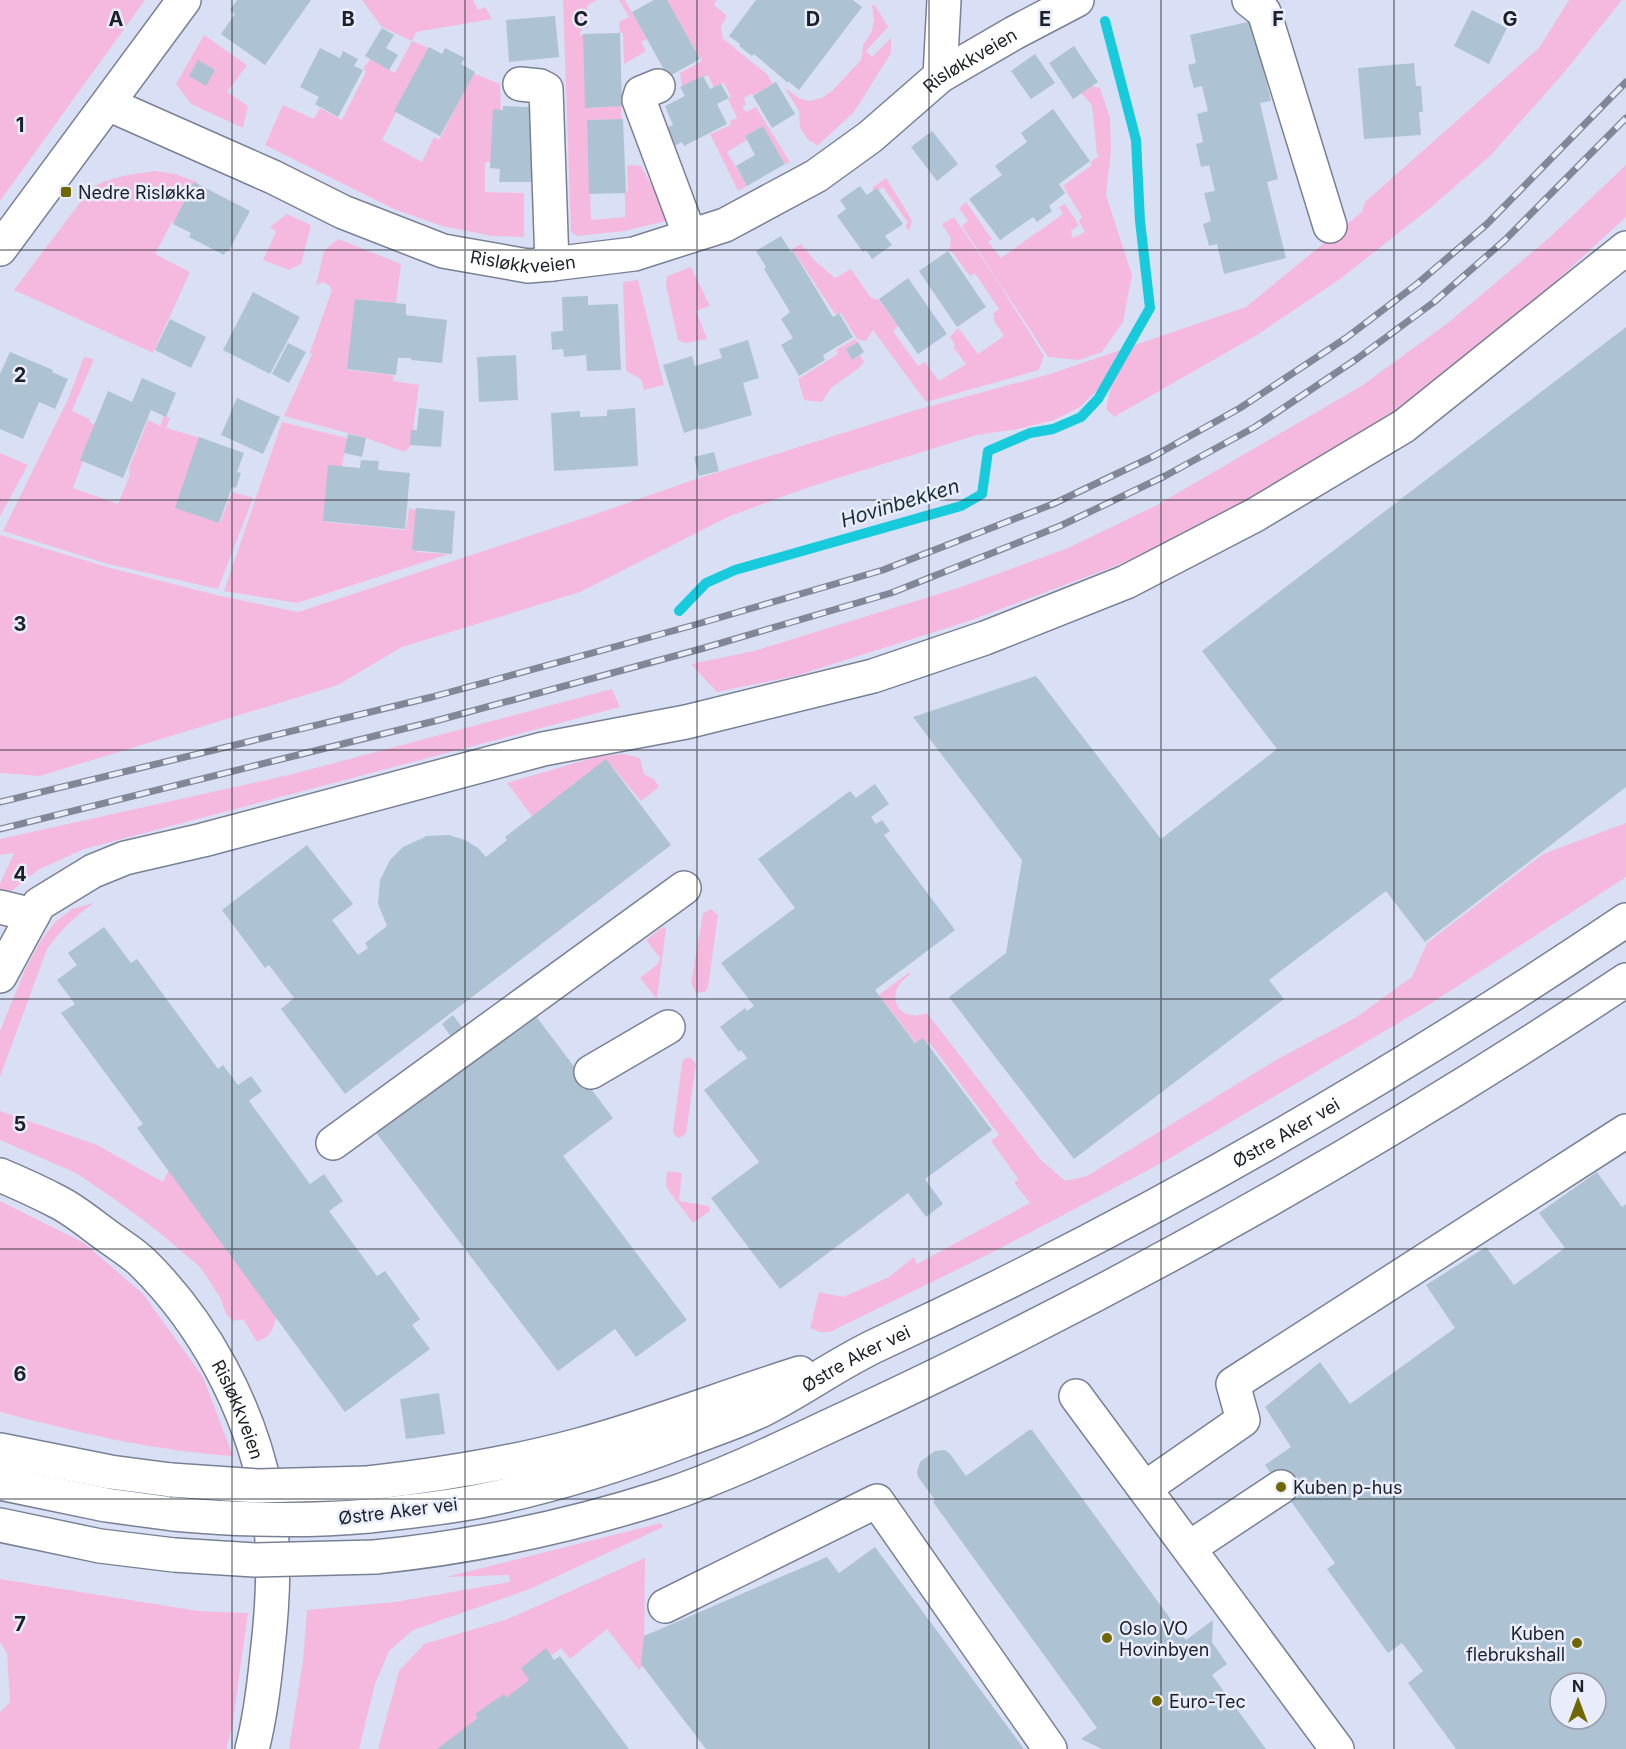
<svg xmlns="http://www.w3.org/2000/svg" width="1626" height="1749" viewBox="0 0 1626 1749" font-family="Inter,sans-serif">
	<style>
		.green { fill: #f5b9df }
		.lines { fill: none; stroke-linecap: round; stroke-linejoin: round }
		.stream { stroke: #17cbdc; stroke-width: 10 }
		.building { fill: #adc2d2; fill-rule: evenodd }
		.minor-casing { stroke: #7a8094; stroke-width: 36 }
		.highway-casing { stroke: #7a8094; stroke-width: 36 }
		.minor { stroke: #fff; stroke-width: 33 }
		.highway { stroke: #fff; stroke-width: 33 }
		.rail-casing { stroke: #828797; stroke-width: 7 }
		.rail { stroke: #e9edfb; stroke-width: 4.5; stroke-dasharray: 14; stroke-linecap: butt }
		.highway-bridge-casing { stroke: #7a8094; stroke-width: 36; stroke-linecap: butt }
		.highway-bridge { stroke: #fff; stroke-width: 33 }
		.grid { fill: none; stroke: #1d2028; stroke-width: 1.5; stroke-opacity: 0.55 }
		.poi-dot { fill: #706700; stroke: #e9edfb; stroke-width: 2 }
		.labels { text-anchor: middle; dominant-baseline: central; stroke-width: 5; stroke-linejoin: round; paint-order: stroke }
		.street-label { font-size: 18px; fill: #1d2028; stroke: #e9edfb }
		.poi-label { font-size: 18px; fill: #1d2028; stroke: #e9edfb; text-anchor: start }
		.water-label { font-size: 20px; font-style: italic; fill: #162f32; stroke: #e9edfb }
		.grid-label { font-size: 20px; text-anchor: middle; font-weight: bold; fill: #1d2028; stroke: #e9edfb; stroke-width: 5; stroke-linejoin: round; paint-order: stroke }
	</style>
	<rect width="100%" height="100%" fill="#d9e0f6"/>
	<g class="green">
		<path d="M0,0H145L0,201Z"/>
		<path d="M362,0H473L478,10L485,7L492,19L416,32L412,41L429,48L382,140L422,162L434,137L439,140L473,73L500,84L501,111L493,162H485V192L524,193V237L492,236L442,226L394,209L265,145L283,105L314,119L320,108L342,120L366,72L363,69L370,59L395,73L412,41L382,27Z"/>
		<path d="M563,0H597L587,6L588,28H583L579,35H585L588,108L621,106V119L587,120L591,220L625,217V192L628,191L627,165L641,166L666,212V221L624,231L577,236L571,232Z"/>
		<path d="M619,0H625L647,39L641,42L646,51L624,64L623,33H620L619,22L629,17Z"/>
		<path d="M666,0H717L714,5L727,16L721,26L723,39L767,74L773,84L754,95L751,94L744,98L746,105L742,107L746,112L756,107L790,162L785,164L763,126L745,136L747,140L727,152L747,186L738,191L710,134L731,125L730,121L737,118L728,99L731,97L724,83L714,88L708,75L682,87L680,73L702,61Z"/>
		<path d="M1569,0H1622L1562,75L1491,155L1429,209L1340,279L1257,335L1114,417L1106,408L1111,387L1103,385L1080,407L1054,420L1018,429L977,435L809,487L730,516L580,592L402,647L338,685L40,776L0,773V535L107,567L216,595L298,612L593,515L690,481L916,410L1050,374L1246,307L1362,212L1365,202L1539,48Z"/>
		<path d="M872,5H875L888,27L866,51L872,57L891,38V53L854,112L817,146L812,141L810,142L800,128L799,111L785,88L799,98L809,101L822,98L833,90L861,60L863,45L872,31L874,20Z"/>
		<path d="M204,35L247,65L227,92L248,106L243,128L191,104L176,84Z"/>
		<path d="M1091,86L1100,88L1110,118L1111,151L1106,195L1132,275L1123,322L1102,352L1079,360L1048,357L962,226L968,221L959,208L966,202L992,239L988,242L1001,258L1063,214L1059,207L1065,204L1079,225L1071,231L1073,238L1085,232L1079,221L1082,217L1063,186L1092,165L1090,162L1099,156L1097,154L1092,105L1081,93Z"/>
		<path d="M1626,165V217L1553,284L1437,382L1302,471L1212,519L1123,563L966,622L795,676L717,692L691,664L754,651L958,588L1068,548L1157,505L1363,385L1449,322L1549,238Z"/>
		<path d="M155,171L175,174L197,182L176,223L172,222L155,254L190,272L153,353L14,290L91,188C111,177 132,174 155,171Z"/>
		<path d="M886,178L910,217L912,221L909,231L905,226L908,223L883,187L875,192L872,188Z"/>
		<path d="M287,214L311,225L301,264L289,270L263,260L276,232L270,227Z"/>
		<path d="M954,217L995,277L1044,356L1039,370L926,402L873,330L866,341L857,339L841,313L835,314L792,249L801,244L815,261L835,278L851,269L871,298L879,300L898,326L893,331L918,366L925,362L939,381L966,364L953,347L955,345L950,337L958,328L978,354L1004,336L993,319L995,317L993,314L999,309L975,273L970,276L952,252H949L951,238L942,224Z"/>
		<path d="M338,239L401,264L396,303L356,299L348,370L393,375V381L419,385L411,445L405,452L366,438L284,416L312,354L310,352L332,290L329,285L323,282L316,285L324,251Z"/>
		<path d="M691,267L710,306L696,311L707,339L685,343L678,340L666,285L667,276Z"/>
		<path d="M638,280L664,385L644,390L641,379L626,371L623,282Z"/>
		<path d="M855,339L858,342L846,349L852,360L860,355L864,362L859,368L831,388L822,402L804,400L798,379L838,354L836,350Z"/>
		<path d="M84,357L94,359L72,411L90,419L89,422L96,425L73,488L118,504L129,477V468L148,420L160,426L164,415L170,418L166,428L201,438L176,508L220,523L232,492L253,498L218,589L108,564L3,531L69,397Z"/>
		<path d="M282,422L347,438L342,467H331L326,522L406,530L409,508L417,510V552L449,554L297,603L224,591Z"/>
		<path d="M0,453L28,465L0,516Z"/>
		<path d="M612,689L620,707L84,849L38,870L5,896L0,897V884L14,853L0,855V839L289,775Z"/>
		<path d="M624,754L640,758L644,774L654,779L659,787L641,801L609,763L535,820L507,783L595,757Z"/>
		<path d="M1626,823V877L1427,1006L1165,1161L995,1251L830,1332H820L810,1328L819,1292L843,1297L889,1277L914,1257L917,1264L1030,1203L1015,1184V1181L1019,1180L991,1141L999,1135L929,1042L920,1048L879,995L908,973H911C906,978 901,981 898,987C888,1008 908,1021 927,1013L1040,1159L1065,1181L1087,1176L1276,1060L1355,1018L1412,977L1427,943L1543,854Z"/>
		<path d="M94,903C75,916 61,930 47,949L0,1077V1031L25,970L40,942L55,922L72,909Z"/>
		<path d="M711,909L718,915L708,987L705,992L696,993L691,983L703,913Z"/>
		<path d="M663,927L666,928L657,999L640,978L658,964L660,958L646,940Z"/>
		<path d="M690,1057L696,1064L686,1134L679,1138L675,1136L673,1131L682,1063L684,1059Z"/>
		<path d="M0,1111L97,1145L163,1182L171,1166L276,1317C274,1331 269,1337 257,1342L243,1319L233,1321L226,1314L220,1297L200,1267L155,1229L120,1203L76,1173L0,1140Z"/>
		<path d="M667,1171L682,1173L679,1201L709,1206L710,1211L693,1223L666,1187Z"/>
		<path d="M0,1201L84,1243L143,1294L203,1377L233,1456C154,1451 76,1432 0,1412Z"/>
		<path d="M661,1523L663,1527L530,1589L413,1630L389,1651L375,1684L359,1749H289L303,1661L307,1610L395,1602L510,1582L509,1575L446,1577Z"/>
		<path d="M645,1558L644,1665L639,1670L607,1629L570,1659L561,1648L535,1668L517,1749H378L399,1671L424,1644L508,1619Z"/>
		<path d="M0,1579L198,1611L248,1613L232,1728L226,1749H0V1712L10,1702L7,1653L0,1642Z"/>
	</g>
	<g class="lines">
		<path class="stream" d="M679,611L706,583L735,570L961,506L982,494L988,451L1030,433L1053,429L1081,417L1098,399L1150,308L1140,221L1136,140L1105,21"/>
	</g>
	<g class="building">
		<path d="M237,0H311L265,65L221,34L235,14L230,10Z"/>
		<path d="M654,0H667L700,59L668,77L632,12Z"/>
		<path d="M756,0H853L862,7L799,90L788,81V83L754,54L752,56L739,46L740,44L729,36Z"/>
		<path d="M1472,10L1507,28L1489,64L1454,46Z"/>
		<path d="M555,16L559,57L509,62L506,20Z"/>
		<path d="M1252,21L1271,101L1260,103L1278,179L1267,182L1286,258L1224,274L1217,244L1209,246L1203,224L1211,221L1204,193L1215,191L1209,165L1201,167L1196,144L1203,142L1197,114L1208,111L1202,86L1194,88L1191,78L1188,65L1196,63L1190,35Z"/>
		<path d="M382,28L394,35L386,48L398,55L389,70L365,56Z"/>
		<path d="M620,33L622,106L585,108L583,34Z"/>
		<path d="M1074,46L1098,82L1073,99L1049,63Z"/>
		<path d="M429,47L442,54L445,48L465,58L461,64L475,72L440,136L394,111Z"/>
		<path d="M320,48L340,58L343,51L358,59L354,66L363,70L338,117L315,104L319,97L300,87Z"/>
		<path d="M1035,54L1055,83L1031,99L1011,71Z"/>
		<path d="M198,60L215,70L206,86L189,76Z"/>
		<path d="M1414,63L1416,86H1421L1423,112H1419L1421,135L1364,139L1358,68Z"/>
		<path d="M703,76L710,89L721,84L729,98L717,104L727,124L684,146L682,142L675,146L666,128L673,125L665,106L685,96L680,87Z"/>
		<path d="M776,82L795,114L772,128L753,96Z"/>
		<path d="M503,106L530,107L529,112L542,113L538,182H499L500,169L490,168L493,109L503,110Z"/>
		<path d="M1053,109L1090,161L1059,184L1065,193L1049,206L1052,211L1037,222L1033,217L1000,240L969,199L1002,175L995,166L1027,142L1021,133Z"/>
		<path d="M623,119L626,193L589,194L587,120Z"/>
		<path d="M763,126L785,164L747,186L736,166L755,155L745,136Z"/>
		<path d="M932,131L958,164L937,181L911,147Z"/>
		<path d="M194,182L250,211L228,252L226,251L224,255L189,237L191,233L173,224Z"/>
		<path d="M860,186L867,195L877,188L903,224L885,236L892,245L872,259L866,250L863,252L837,216L846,209L840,200Z"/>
		<path d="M781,236L791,252L793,251L833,317L839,313L853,337L823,355L825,360L799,376L781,345L793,338L781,319L790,312L764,269L766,267L756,251Z"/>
		<path d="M948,251L986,307L957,327L919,271Z"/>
		<path d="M908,278L947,334L918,354L879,299Z"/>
		<path d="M253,292L300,317L270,374L223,350Z"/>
		<path d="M588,296V305L618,304L621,370L587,371L586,355L564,357L563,349L552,350L551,332L563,331L562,297Z"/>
		<path d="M355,299L406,304V315L447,320L442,363L411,360V358H398L396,375L347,369Z"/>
		<path d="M170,319L206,337L191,368L155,350Z"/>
		<path d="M1626,327V787L1425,942L1386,891L1269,980L1284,999L1074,1159L949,997L1006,953L1022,860L913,717L1036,676L1161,839L1277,749L1202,651Z"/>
		<path d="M748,340L759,378L743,383L752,415L700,430L699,428L684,433L663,365L692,356L695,366L722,358L719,349Z"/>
		<path d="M858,342L864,352L852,360L846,349Z"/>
		<path d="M288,343L306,352L289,383L272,374Z"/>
		<path d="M10,352L53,370L52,372L68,379L55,409L39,402L23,439L0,429V374Z"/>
		<path d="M516,355L518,400L479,402L477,357Z"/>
		<path d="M142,378L176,393L166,417L151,410L123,478L80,460L108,391L132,402Z"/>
		<path d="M237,398L280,417L263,454L221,435Z"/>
		<path d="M419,408L444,411L441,447L410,445L411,430H417Z"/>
		<path d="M635,408L638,466L554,471L551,413L580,411V417L607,416V410Z"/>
		<path d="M348,434L366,438L362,457L344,453Z"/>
		<path d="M199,437L244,453L237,472L241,473L236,488L232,487L219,523L175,508Z"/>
		<path d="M714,452L719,471L699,476L694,457Z"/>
		<path d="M361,460L379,461L378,470L410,473L405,529L323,521L328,465L360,468Z"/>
		<path d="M416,508L455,511L452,554L412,550Z"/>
		<path d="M606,759L671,845L345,1094L281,1009L294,998L269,965L265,968L222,910L307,845L353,904L332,920L358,955L368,948L365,943L387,926L378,904L380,880L390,860L403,847L427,836L449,835L465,840L478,848L486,857L507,840L505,837Z"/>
		<path d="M875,784L889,804L871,817L876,824L882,820L890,831L884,835L955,930L875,990L915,1043L923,1038L992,1130L925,1179L943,1204L926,1217L908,1193L780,1289L711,1198L759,1162L704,1090L747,1058L741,1050L739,1052L720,1027L745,1008L747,1011L754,1006L721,963L795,908L758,859L850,791L856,798Z"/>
		<path d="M104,927L131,963L137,959L218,1069L223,1065L238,1085L251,1076L262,1091L249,1101L310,1184L324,1174L343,1201L329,1211L377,1276L385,1271L420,1319L412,1325L430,1349L345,1412L137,1128L143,1124L61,1013L75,1004L57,980L77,965L68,953Z"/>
		<path d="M529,1007L613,1118L563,1156L687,1320L636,1357L615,1329L558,1371L371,1126L464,1055L442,1024L453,1015L476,1046Z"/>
		<path d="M1597,1172L1622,1207L1626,1204V1749H1456L1408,1683L1423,1671L1402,1643L1388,1653L1327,1569L1335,1563L1265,1465L1291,1447L1265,1407L1320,1362L1350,1404L1455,1328L1426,1285L1486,1247L1514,1285L1565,1248L1539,1213ZM1560,1683H1596V1719H1560Z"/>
		<path d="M439,1393L445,1434L406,1439L400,1399Z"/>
		<path d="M1029,1430H1032L1186,1640L1213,1620L1212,1642L1227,1664L1212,1675L1266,1749H1102L1081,1739L1097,1728L933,1502L935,1500L918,1477L917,1472L920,1462L935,1451L945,1450L950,1454L966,1476Z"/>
		<path d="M875,1547L1024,1749H706L641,1664L644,1636L827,1557L839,1573Z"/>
		<path d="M546,1648L554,1660L560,1656L629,1749H437L478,1718L475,1714L504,1694L506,1698L529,1680L521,1668Z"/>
	</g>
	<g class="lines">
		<g class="minor-casing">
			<g id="minor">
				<path d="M1249,0L1264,12L1330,226"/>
				<path d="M940,76L944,0"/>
				<path d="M520,84L540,86L546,89L552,264"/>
				<path d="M658,86L641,93L639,100L690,236"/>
				<path id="s1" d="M108,104L273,177L343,212L443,251L528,266L552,264L634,254L725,225L816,176L870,137L940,76L1014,33L1077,0"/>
				<path d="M0,249L184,0"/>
				<path d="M0,907L33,915"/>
				<path d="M0,976L39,904L93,871L125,858L203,840L543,749L686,722L873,676L985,638L1126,582L1255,515L1404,426L1626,248"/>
				<path d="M591,1072L668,1027"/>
				<path d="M333,1143L684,888"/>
				<path id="s2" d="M0,1175C19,1183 39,1192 58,1202C76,1211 93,1226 110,1238C121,1246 133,1253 143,1263C204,1323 249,1407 266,1492C276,1541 273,1605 267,1655C264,1686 260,1719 252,1749"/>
				<path d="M1076,1396L1337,1749"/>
				<path d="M1145,1488L1243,1420L1233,1384L1626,1131"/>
				<path d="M1189,1548L1281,1487"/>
				<path d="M665,1606L877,1501L1050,1749"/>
			</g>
		</g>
		<g class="highway-casing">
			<g id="highway">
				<path d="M0,1450L110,1472L171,1480"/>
				<path d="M0,1483L106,1505L173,1514"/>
				<path d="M368,1483C439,1475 509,1464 579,1445C654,1425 726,1396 800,1373"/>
				<path id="s3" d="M369,1516C406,1512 444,1508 480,1501C550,1487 617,1466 683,1441C709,1431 737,1422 762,1410C802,1390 838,1363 879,1344C1139,1224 1388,1080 1626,920"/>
				<path d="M0,1525L100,1546L174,1555"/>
				<path d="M375,1557C473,1547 568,1527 662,1497C719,1478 774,1452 829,1426C892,1397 955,1367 1017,1335C1227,1229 1430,1110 1626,980"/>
			</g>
		</g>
		<use href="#minor" class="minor"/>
		<use href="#highway" class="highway"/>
		<g class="rail-casing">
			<g id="rail">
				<path d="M0,802L432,697L694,625L883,570L1053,504L1154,456L1240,408L1346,338L1417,284L1487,224L1626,82"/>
				<path d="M0,829L439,720L704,648L891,593L1060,526L1165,476L1255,427L1358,358L1434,302L1505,240L1626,118"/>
			</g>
		</g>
		<use href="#rail" class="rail"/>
		<g class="highway-bridge-casing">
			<g id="highway-bridge">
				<path d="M171,1480L258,1486L368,1483"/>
				<path d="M173,1514C238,1520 303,1522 369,1516"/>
				<path d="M174,1555L255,1560L375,1557"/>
			</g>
		</g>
		<use href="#highway-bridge" class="highway-bridge"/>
	</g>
	<path class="grid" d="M232,0V1749M465,0V1749M697,0V1749M929,0V1749M1161,0V1749M1394,0V1749M0,250H1626M0,500H1626M0,750H1626M0,999H1626M0,1249H1626M0,1499H1626"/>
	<g class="poi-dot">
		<rect x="60" y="186" width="12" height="12" rx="3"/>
		<circle cx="1281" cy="1487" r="6"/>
		<circle cx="1107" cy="1638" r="6"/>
		<circle cx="1577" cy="1643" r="6"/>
		<circle cx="1157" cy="1701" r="6"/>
	</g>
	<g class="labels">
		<g class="street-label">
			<text stroke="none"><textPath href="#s1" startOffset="951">Risløkkveien</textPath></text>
			<text stroke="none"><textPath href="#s1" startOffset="447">Risløkkveien</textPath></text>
			<text stroke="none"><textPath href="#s3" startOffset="1002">Østre Aker vei</textPath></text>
			<text stroke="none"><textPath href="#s3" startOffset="516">Østre Aker vei</textPath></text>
			<text stroke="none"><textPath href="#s2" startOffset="345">Risløkkveien</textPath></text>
			<text transform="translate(398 1511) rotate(-7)">Østre Aker vei</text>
		</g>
		<g class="poi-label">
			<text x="78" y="192">Nedre Risløkka</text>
			<text x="1293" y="1487">Kuben p-hus</text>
			<text x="1119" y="1628">Oslo VO<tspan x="1119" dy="21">Hovinbyen</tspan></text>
			<text x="1565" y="1633" text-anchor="end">Kuben<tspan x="1565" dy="21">flebrukshall</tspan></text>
			<text x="1169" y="1701">Euro-Tec</text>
		</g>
		<g class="water-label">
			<text transform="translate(900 503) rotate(-17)">Hovinbekken</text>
		</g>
	</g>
	<g class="grid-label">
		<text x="116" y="26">A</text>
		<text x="348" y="26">B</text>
		<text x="581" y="26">C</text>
		<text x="813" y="26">D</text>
		<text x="1045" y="26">E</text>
		<text x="1278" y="26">F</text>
		<text x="1510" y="26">G</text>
		<text x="20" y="132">1</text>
		<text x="20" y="382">2</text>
		<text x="20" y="631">3</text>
		<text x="20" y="881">4</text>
		<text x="20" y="1131">5</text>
		<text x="20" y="1381">6</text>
		<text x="20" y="1631">7</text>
	</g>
	<g transform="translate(1578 1701)"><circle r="28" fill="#e9edfb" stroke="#979ba7" stroke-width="1.5"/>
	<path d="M0-4.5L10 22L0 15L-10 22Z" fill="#706700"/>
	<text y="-9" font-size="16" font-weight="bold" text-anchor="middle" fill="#1d2028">N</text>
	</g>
</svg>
